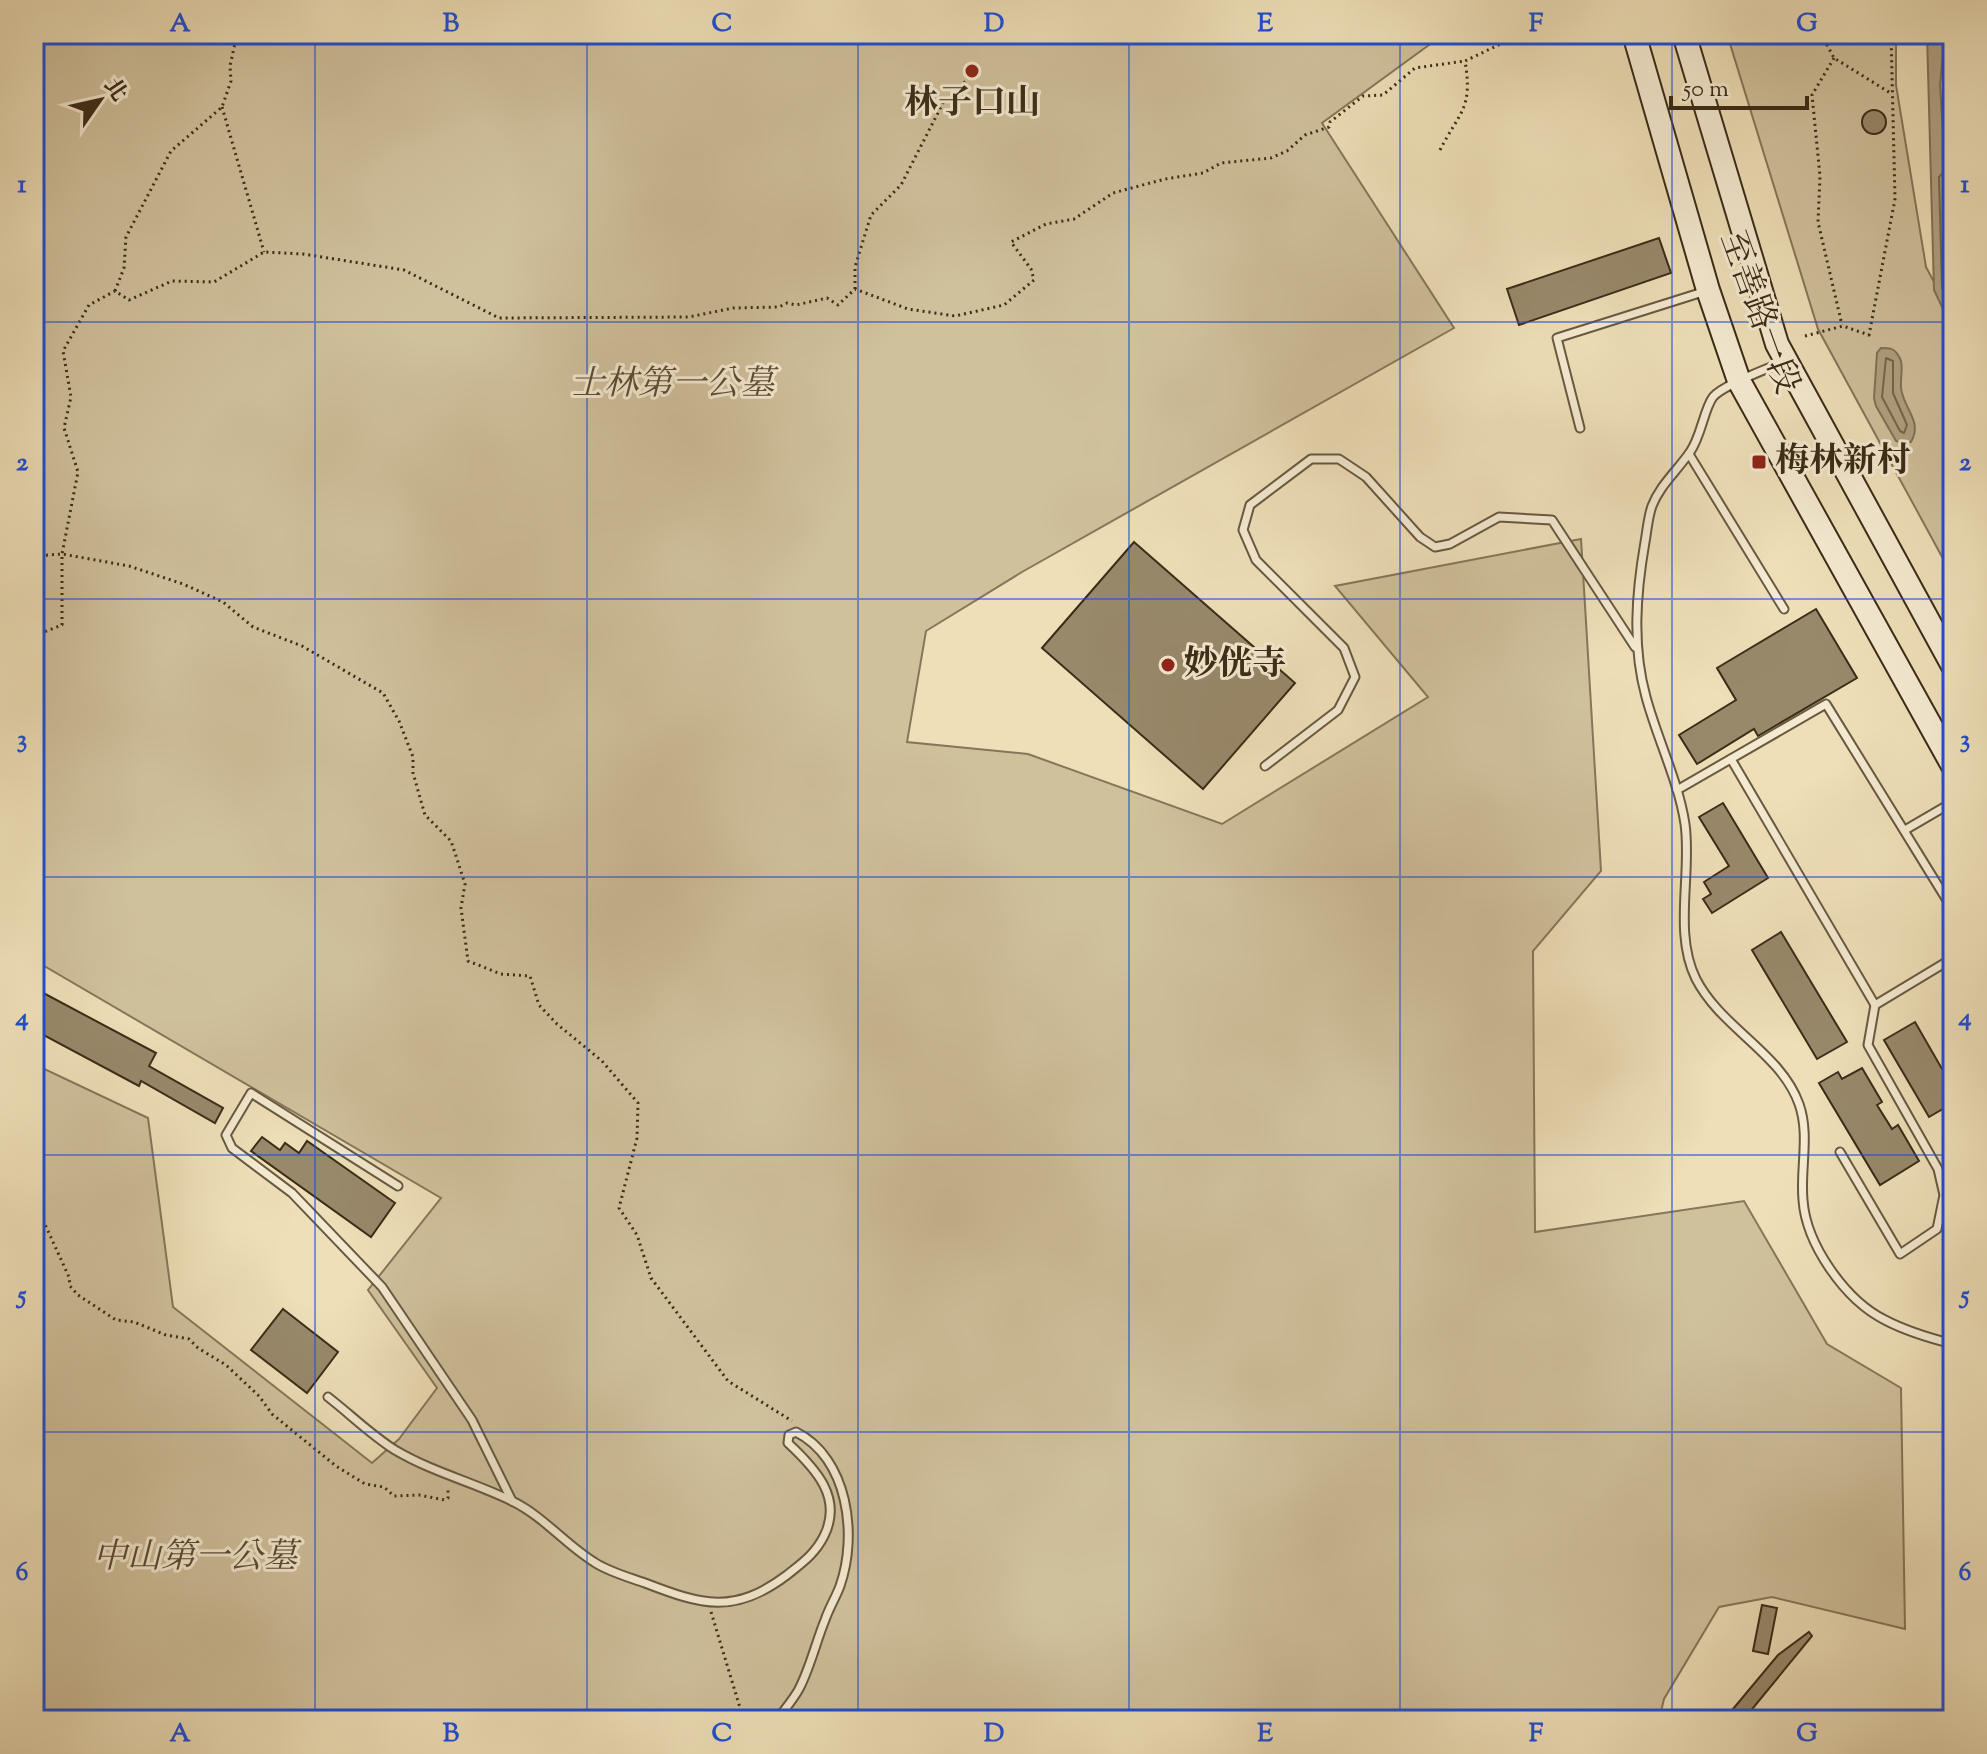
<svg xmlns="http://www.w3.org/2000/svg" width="1987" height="1754" viewBox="0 0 1987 1754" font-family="'Sorts Mill Goudy','Noto Serif TC',serif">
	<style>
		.green { fill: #d0c19d; stroke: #86765a; stroke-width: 2 }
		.water { fill: #b1a282; stroke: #827358; stroke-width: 2 }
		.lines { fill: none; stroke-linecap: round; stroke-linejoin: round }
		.shore { stroke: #76674d; stroke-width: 2 }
		.building { fill: #98896b; stroke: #3b2c18; stroke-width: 2 }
		.service-casing { stroke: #685940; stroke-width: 11 }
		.secondary-casing { stroke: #3b2c18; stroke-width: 26 }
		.path { stroke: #3b2c18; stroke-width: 3; stroke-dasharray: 2 4; stroke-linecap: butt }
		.service { stroke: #f4ead1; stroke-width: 7 }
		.secondary { stroke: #f4ead1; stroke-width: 22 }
		.grid { fill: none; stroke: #1d4ed8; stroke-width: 2; stroke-opacity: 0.55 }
		.poi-dot { fill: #8f2418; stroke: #f4ead1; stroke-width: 3 }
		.labels { text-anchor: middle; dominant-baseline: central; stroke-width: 6; stroke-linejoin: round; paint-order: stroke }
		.poi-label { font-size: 34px; font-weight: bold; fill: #3b2c18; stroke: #f4ead1; text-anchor: start }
		.street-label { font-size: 34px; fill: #3b2c18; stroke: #f4ead1 }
		.park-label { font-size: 34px; font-style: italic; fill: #594a33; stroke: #f4ead1 }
		.neatline { fill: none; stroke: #1d4ed8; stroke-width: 3 }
		.grid-label { font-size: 26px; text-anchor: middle; font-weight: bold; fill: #1d4ed8 }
	</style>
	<rect width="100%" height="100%" fill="#eedfb8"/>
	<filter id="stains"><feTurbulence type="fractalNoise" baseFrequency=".0025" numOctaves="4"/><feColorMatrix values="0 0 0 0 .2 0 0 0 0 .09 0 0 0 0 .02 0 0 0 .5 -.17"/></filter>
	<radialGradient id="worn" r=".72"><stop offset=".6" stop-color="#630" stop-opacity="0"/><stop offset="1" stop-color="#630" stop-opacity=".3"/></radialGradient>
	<g class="green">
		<path d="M34,34H1444L1322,123L1454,328L1022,572L926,631L907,742L1028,754L1222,824L1428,697L1335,586L1581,539L1601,871L1533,951L1535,1232L1744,1201L1827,1344L1901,1388L1905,1629L1772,1597L1719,1607L1664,1699L1659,1720H34V1064L148,1118L173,1307L372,1463L399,1439L437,1388L368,1290L441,1198L34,960Z"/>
		<path d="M1727,34H1896V85L1926,267L1953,318V577L1818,329Z"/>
	</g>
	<g class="water">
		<path d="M1927,34H1945L1940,85L1943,134L1953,188V330L1934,290Z"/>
		<path d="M1881,348C1889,348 1894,348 1898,355C1906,365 1898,382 1902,393C1907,412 1922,423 1911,442L1904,444L1896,441L1876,406L1874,398L1877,353Z"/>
	</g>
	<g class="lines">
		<g class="shore">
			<path d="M1953,175L1943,173L1939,177L1942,288L1953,311"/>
			<path d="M1953,185L1950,189L1953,288"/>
			<path d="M1886,358L1893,361V393L1907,425L1904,433L1900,431L1882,397Z"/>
		</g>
	</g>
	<g class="building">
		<circle cx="1874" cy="122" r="12"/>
		<path d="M1659,238L1671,273L1519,325L1507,289Z"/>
		<path d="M1134,542L1295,683L1203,789L1042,648Z"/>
		<path d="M1816,609L1857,678L1758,736L1754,729L1697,764L1679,735L1736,700L1717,668Z"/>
		<path d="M1723,803L1768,878L1712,913L1703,899L1711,894L1704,882L1729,866L1699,817Z"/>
		<path d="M1781,932L1847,1042L1817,1059L1752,950Z"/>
		<path d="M34,988L156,1053L149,1066L223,1108L215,1123L141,1081L139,1086L34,1030Z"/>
		<path d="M1915,1022L1953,1088V1103L1929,1117L1884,1040Z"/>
		<path d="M1862,1068L1882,1102L1877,1105L1892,1129L1898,1125L1919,1161L1880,1185L1819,1083L1838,1072L1842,1079Z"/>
		<path d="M262,1137L280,1150L285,1143L299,1153L307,1141L395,1203L371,1237L251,1151Z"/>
		<path d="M283,1309L338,1352L307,1393L251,1350Z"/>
		<path d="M1762,1605L1777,1608L1768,1654L1753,1651Z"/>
		<path d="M1809,1632L1812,1636L1744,1719L1733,1709L1778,1655Z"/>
	</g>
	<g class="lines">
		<g class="service-casing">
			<g id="service">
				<path d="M1783,362C1767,369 1723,385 1713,397C1704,409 1701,437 1690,452C1677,471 1660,485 1652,506C1648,517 1647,531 1645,542C1636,594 1632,646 1646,697C1657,738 1679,783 1685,824C1692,873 1673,933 1696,979C1721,1028 1781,1053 1799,1104C1810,1134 1800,1169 1803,1200C1806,1244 1845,1300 1885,1320C1906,1331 1929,1338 1953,1344"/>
				<path d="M1580,428L1557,338L1706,291"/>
				<path d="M1689,454L1784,609"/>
				<path d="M1731,759L1875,1005L1868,1045L1938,1169L1944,1195L1937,1229L1900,1254L1840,1152"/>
				<path d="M1265,766L1338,710L1355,677L1344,648L1256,560L1243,530L1250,505L1311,459H1339L1366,477L1420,537L1435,547L1450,544L1499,517L1552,520L1635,647"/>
				<path d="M1677,790L1826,704L1953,910"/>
				<path d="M1905,830L1953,802"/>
				<path d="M1875,1005L1953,958"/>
				<path d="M398,1186L251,1093L226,1135L232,1148L292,1193L382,1287L472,1420L512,1501"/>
				<path d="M328,1397C350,1414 371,1435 395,1450C432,1472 473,1482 512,1501C543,1516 565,1544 594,1562C609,1572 628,1577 645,1583C702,1605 734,1615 787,1575C802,1563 815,1554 824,1536C843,1498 816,1469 788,1443L789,1435L796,1432C848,1458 858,1535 840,1586C836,1597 829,1608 825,1620C816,1642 810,1668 799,1689C793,1700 784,1710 777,1720"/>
			</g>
		</g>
		<g class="secondary-casing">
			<g id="secondary">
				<path d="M1634,34L1708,290L1739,381L1953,766"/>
				<path d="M1684,34L1777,344L1953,666"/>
			</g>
		</g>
		<g class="path">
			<path d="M1821,34L1834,58L1892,94"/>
			<path d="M1834,58L1812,95L1820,176L1818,222L1842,325"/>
			<path d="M222,107L264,252"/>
			<path d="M1440,150C1460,111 1473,109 1465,61L1511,39L1515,34"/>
			<path d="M855,289V267L871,215L901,185L944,101L966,81L974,68"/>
			<path d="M115,291L124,268L126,237L171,151L222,107L231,81L230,66L237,34"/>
			<path d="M1805,336L1843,326L1869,335L1895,199L1891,34"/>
			<path d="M34,556L62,554L129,566L183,584L223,602L253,627L302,646L383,693L399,721L413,757V773L425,815L451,841L456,856L465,884L461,908L468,961L501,974L530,976L539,1005L557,1024L602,1061L638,1103L637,1138L619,1208L637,1235L651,1278L728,1381L792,1421"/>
			<path d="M34,636L62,625V554L78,472L64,428L71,397L63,351L89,305L115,291L129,300L172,281L214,282L264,252L303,254L404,270L499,318L689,317L733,308L779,307L787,303L796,305L827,298L838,305L855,289L908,309L955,316L1004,305L1034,280L1031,269L1011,242L1046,224L1074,219L1113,193L1165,179L1203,173L1221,163L1271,158L1287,151L1305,135L1329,127L1330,122L1363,96L1383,95L1415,68L1465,61"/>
			<path d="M34,1212L43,1220L69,1277L70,1286L78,1295L116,1320L134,1322L166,1335L189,1339L198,1348L226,1365L259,1396L272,1414L336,1466L365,1484L384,1487L394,1496L419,1495L445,1500L448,1498V1490"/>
			<path d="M711,1612L741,1711V1720"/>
		</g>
		<use href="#service" class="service"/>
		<use href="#secondary" class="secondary"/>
	</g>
	<path class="grid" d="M315,34V1720M587,34V1720M858,34V1720M1129,34V1720M1400,34V1720M1672,34V1720M34,322H1953M34,599H1953M34,877H1953M34,1155H1953M34,1432H1953"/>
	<g class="poi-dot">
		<circle cx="972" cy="71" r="8"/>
		<rect x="1751" y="454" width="16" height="16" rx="4"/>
		<circle cx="1168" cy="665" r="8"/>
	</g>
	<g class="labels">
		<g class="poi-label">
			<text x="972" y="104" text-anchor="middle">林子口山</text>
			<text x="1775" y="462">梅林新村</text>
			<text x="1184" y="665">妙侊寺</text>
		</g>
		<g class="street-label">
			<text transform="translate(1758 313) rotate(70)">至善路一段</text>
		</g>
		<g class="park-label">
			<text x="672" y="385">士林第一公墓</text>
			<text x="195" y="1558">中山第一公墓</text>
		</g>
	</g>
	<rect width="1987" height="1754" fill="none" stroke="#eedfb8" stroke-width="88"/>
	<g transform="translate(100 100) rotate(56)" stroke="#f4ead1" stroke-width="6" paint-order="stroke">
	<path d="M0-6L14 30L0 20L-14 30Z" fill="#3b2c18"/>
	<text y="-12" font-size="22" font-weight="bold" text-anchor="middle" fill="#3b2c18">北</text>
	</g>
	<path d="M1671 96v12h136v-12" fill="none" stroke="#3b2c18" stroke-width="4"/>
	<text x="1683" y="96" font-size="24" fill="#3b2c18" stroke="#f4ead1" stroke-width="6" paint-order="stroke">50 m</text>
	<rect x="44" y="44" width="1899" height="1666" class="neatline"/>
	<g class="grid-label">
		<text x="180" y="31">A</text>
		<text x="451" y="31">B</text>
		<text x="722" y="31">C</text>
		<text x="994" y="31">D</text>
		<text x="1265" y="31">E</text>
		<text x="1536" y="31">F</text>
		<text x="1807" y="31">G</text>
		<text x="22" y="192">1</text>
		<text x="1965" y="192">1</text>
		<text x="22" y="470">2</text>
		<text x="1965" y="470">2</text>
		<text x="22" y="747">3</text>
		<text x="1965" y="747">3</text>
		<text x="22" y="1025">4</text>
		<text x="1965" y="1025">4</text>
		<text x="22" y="1303">5</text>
		<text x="1965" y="1303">5</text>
		<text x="22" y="1580">6</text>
		<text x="1965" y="1580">6</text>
		<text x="180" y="1741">A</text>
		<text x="451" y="1741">B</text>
		<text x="722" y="1741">C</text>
		<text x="994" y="1741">D</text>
		<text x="1265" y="1741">E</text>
		<text x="1536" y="1741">F</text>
		<text x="1807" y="1741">G</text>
	</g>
	<rect width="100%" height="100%" filter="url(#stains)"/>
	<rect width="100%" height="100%" fill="url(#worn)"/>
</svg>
